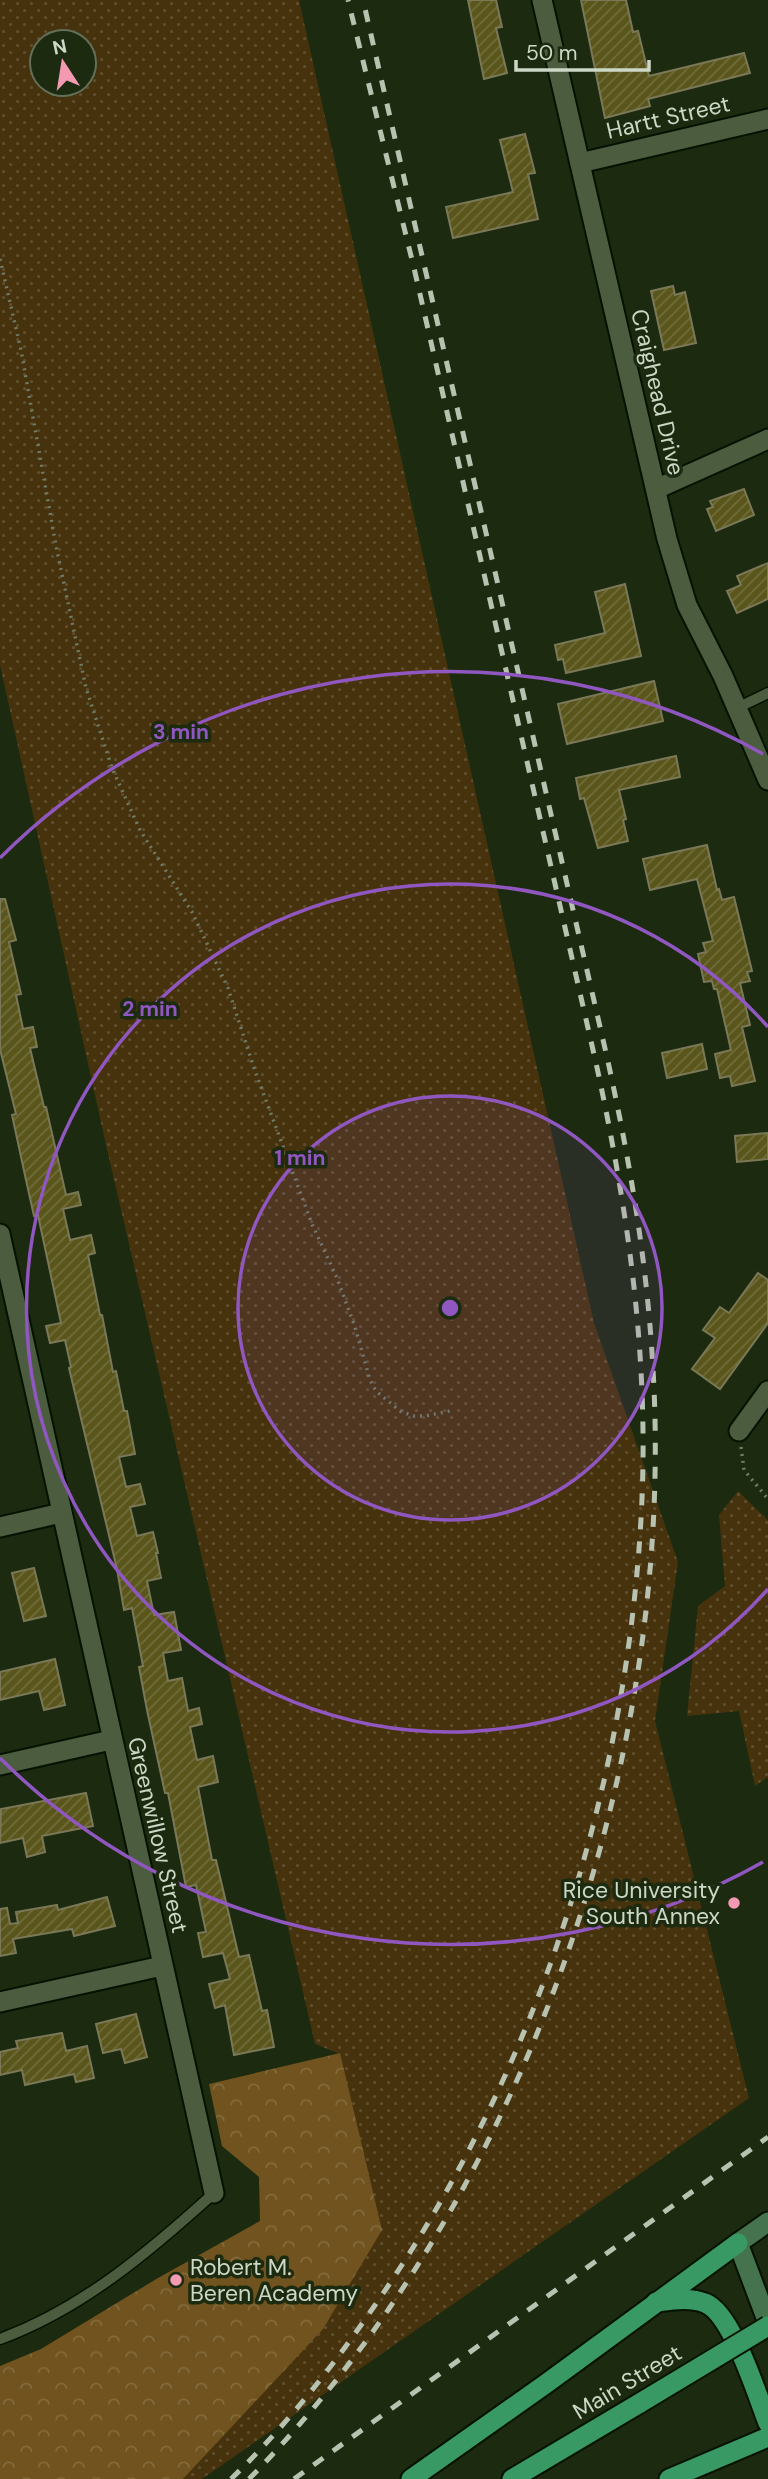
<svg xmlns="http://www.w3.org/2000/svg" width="768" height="2479" viewBox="0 0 768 2479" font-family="'DM Sans',sans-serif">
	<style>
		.grass { fill: url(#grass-dots); fill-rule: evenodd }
		.forest { fill: url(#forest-crowns) }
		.building { fill: url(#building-hatch); stroke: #7a7857; stroke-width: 2 }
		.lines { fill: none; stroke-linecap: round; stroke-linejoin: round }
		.service-casing { stroke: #061200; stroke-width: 13 }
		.minor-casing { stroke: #061200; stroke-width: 23 }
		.secondary-casing { stroke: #061200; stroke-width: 23 }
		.trunk-casing { stroke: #061200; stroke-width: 23 }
		.path { stroke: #6f7b65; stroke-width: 3.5; stroke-dasharray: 2 5; stroke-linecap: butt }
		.service { stroke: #4c5c3f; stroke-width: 10 }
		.minor { stroke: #4c5c3f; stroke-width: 19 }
		.secondary { stroke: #44734d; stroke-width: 19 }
		.trunk { stroke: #389964; stroke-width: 19 }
		.rail { stroke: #b8c2b0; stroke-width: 5; stroke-dasharray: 12 12; stroke-linecap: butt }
		.trunk-bridge-casing { stroke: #061200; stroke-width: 23; stroke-linecap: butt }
		.trunk-bridge { stroke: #389964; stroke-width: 19 }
		.ring { fill: none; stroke: #9057c1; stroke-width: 3.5 }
		.poi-dot { fill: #f19ab2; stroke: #1c2a10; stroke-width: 2.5 }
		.labels { text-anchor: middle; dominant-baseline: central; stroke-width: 7; stroke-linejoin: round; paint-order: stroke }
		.street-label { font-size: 23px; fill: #cdd7c6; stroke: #1c2a10 }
		.poi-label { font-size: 23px; fill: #cdd7c6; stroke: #1c2a10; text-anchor: end }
		.centre { fill: #9057c1; stroke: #1c2a10; stroke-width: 3.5 }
		.ring-label { font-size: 21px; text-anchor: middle; font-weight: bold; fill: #9057c1; stroke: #1c2a10; stroke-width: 7; stroke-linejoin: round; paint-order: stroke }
	</style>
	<defs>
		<pattern id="grass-dots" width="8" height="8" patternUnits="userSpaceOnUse" patternTransform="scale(1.75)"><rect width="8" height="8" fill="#46320c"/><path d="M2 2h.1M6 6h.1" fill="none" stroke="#604f2e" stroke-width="1.8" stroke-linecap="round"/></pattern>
		<pattern id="forest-crowns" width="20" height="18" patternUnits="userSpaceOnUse" patternTransform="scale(1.75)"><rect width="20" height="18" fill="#70531e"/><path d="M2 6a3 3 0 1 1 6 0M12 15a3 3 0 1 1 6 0" fill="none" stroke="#836b3d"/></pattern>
		<pattern id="building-hatch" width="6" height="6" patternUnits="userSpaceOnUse" patternTransform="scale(1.75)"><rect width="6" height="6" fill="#59551b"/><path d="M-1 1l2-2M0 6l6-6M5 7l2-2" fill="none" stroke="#706d3b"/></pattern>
	</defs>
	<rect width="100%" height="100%" fill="#1c2a10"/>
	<g class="grass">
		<path d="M0,0H299L594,1323L678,1562L655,1721L749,2098L202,2479H183L239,2418L340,2054L315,2044L106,1145L0,665ZM42,42H84V84H42Z"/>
		<path d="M738,1491L768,1520V1777L755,1786L739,1711L687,1716L698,1606L725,1586L719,1515Z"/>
	</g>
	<path class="forest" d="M340,2053L382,2230L323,2329L183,2479H0V2366L41,2349L158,2278L260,2221L259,2177L222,2146L209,2084Z"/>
	<g class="building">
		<path d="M468,0H496L502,27L496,28L507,73L484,79Z"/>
		<path d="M581,0H626L633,32L638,31L649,76L744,53L750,73L648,99L650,106L605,118Z"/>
		<path d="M525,134L535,173L528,174L538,219L453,238L446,207L513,192L500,140Z"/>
		<path d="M673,286L675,295L685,292L696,343L664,350L651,291Z"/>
		<path d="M744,489L754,515L716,531L707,509L713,507L710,501Z"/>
		<path d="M768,563V599L737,613L727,591L741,585L737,576Z"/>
		<path d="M625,584L641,656L566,673L563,659L558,660L555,645L605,633L595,592Z"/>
		<path d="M654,681L663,721L567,744L558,704Z"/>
		<path d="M676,756L680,777L619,790L626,819L623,820L628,841L598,848L584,798L580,799L576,778Z"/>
		<path d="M707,845L717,890L719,889L722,900L734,897L752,971L747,972L750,981L740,983L750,1025L742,1027L755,1081L732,1086L730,1076L720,1078L715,1054L731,1050L717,989H714L712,981L704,982L698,954L706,952L703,943L713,941L697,879L650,890L643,859Z"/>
		<path d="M0,899H5L16,940L9,942L21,994L16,995L23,1029L33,1027L37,1047L30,1048L44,1107H46L66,1195L78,1192L81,1205L63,1209L70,1240L91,1235L95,1253L88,1255L100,1315H102L113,1372L116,1371L124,1411H127L135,1454L119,1457L126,1487L140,1484L145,1504L130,1507L137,1536L153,1532L158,1553H156L161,1578L147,1581L154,1615L174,1612L181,1650L163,1653L168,1681L182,1678L188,1711L199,1708L202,1724L190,1727L197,1760L213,1756L218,1782L198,1787L212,1860H216L239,1957L249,1955L262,2011L267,2010L274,2047L234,2055L225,2005L215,2008L209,1984L230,1979L223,1953L203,1957L198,1933L206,1932L196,1885L186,1887L168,1793H165L147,1710L139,1667L143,1666L132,1608L124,1610L117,1569L69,1368L71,1367L65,1340L50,1343L46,1326L61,1323L38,1215L34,1216L26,1180L12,1115L16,1114L0,1049Z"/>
		<path d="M702,1044L707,1069L667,1078L662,1053Z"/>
		<path d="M768,1133V1159L737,1162L735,1136Z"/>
		<path d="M758,1273L768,1280V1323L720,1389L692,1369L715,1338L703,1330L720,1307L729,1313Z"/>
		<path d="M34,1568L46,1616L24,1621L12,1573Z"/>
		<path d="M55,1659L65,1705L44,1710L39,1691L0,1700V1672Z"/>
		<path d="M86,1793L93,1826L42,1836L45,1852L27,1857L23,1838L0,1843L1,1809Z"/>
		<path d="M107,1897L115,1926L74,1936L72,1929L13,1939L16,1953L0,1956V1909L7,1908L10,1924L18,1923L16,1912L57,1905L58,1910Z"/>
		<path d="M136,2014L147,2057L125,2063L121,2049L103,2053L96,2024Z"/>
		<path d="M62,2033L66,2051L87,2046L94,2078L76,2082L74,2074L25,2085L22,2070L0,2075V2052L18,2048L16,2041Z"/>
	</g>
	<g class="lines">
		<g class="service-casing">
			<g id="service">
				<path d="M737,708L768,693"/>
				<path d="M0,2339C82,2309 150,2251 214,2193"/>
			</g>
		</g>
		<g class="minor-casing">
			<g id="minor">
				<path d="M542,0L667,539L687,605L723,676L768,780"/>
				<path d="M580,163L768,119"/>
				<path d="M656,489L768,439"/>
				<path d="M0,1234L214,2193"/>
				<path d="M739,1431L768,1391"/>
				<path d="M0,1527L61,1513"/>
				<path d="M0,1765L111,1740"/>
				<path d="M0,2002L162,1966"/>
			</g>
		</g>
		<g class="secondary-casing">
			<path id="secondary" d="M768,2222L738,2243L768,2323"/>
		</g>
		<g class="trunk-casing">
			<g id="trunk">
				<path d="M656,2302C672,2300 690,2297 705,2303C732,2313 757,2395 768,2423"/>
				<path d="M411,2479L547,2383L738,2243"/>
				<path d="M512,2479L640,2403"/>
				<path d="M669,2479L768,2437"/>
			</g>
		</g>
		<g class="path">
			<path d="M0,259L21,350L56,546L86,688L112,768L140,830L192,912L228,988L255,1071L312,1224L337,1278L355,1327L370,1380L376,1391L400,1411L414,1416H426L454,1410"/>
			<path d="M741,1447L744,1470L768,1499"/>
		</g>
		<use href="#service" class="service"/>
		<use href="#minor" class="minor"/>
		<use href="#secondary" class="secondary"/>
		<use href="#trunk" class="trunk"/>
		<g class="rail">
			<path d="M231,2479C284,2428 331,2369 373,2308C534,2078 625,1799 641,1519C650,1363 629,1215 596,1063L414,268L348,0"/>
			<path d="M249,2479C525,2199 676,1760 653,1369C647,1261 630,1162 607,1057L363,0"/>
			<path d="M294,2479L768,2137"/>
		</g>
		<g class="trunk-bridge-casing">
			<path id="trunk-bridge" d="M640,2403L768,2326"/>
		</g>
		<use href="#trunk-bridge" class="trunk-bridge"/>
	</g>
	<circle cx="450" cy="1308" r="212" fill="#9057c1" fill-opacity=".12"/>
	<g class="ring">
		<circle cx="450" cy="1308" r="212"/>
		<path d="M768 1589A424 424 0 1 1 768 1027"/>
		<path d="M763 1862A636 636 0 0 1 0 1758M0 858A636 636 0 0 1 763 754"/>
	</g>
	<g class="poi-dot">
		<circle cx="734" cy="1903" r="7"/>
		<circle cx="176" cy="2280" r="7"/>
	</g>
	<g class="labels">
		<g class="street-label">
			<text transform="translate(668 117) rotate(-13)">Hartt Street</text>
			<text transform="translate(658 392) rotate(77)">Craighead Drive</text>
			<text transform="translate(158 1835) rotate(77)">Greenwillow Street</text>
			<text transform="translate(627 2382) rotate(-31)">Main Street</text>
		</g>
		<g class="poi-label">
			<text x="720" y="1890">Rice University<tspan x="720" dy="26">South Annex</tspan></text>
			<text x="190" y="2267" text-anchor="start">Robert M.<tspan x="190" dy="26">Beren Academy</tspan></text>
		</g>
	</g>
	<circle cx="450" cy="1308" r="10" class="centre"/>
	<g class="ring-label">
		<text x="181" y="739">3 min</text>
		<text x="150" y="1016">2 min</text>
		<text x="300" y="1165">1 min</text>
	</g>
	<g transform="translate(63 63) rotate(348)"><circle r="33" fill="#1c2a10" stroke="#636f59" stroke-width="2"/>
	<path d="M0-5L12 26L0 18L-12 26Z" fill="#f19ab2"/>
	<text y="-10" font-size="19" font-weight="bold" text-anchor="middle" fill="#cdd7c6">N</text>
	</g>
	<path d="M516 60v10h133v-10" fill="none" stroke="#cdd7c6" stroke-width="3.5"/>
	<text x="526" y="60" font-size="21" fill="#cdd7c6" stroke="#1c2a10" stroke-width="5" paint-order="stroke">50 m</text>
</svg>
